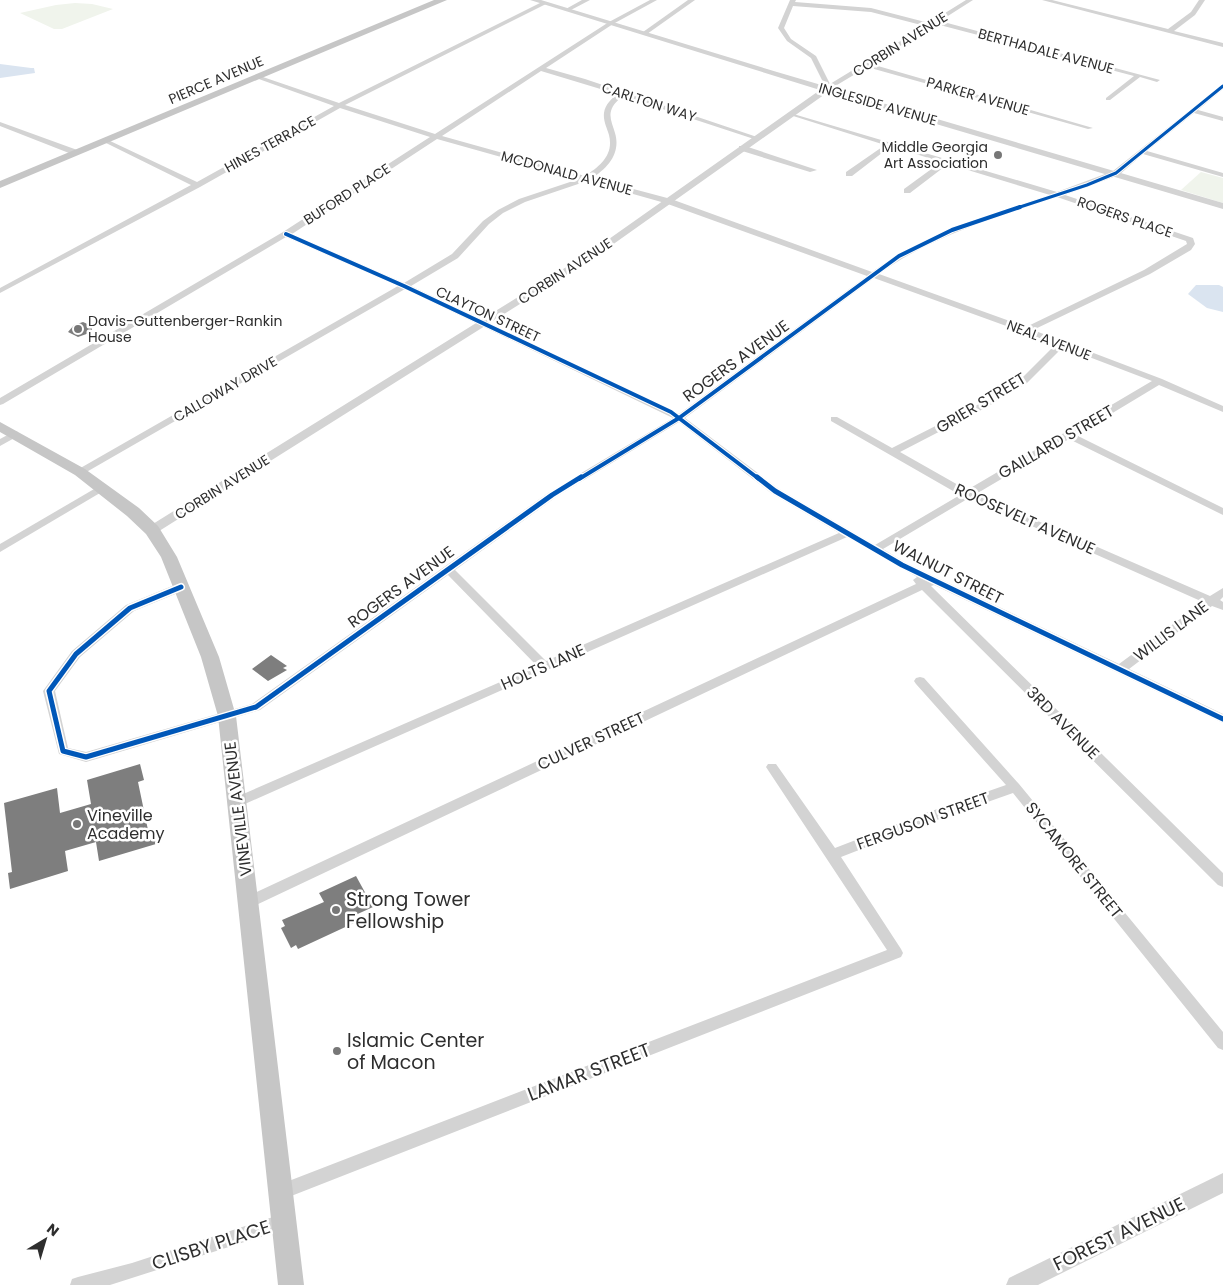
<svg xmlns="http://www.w3.org/2000/svg" width="1223" height="1285" viewBox="0 0 1223 1285" font-family="Poppins,sans-serif">
	<style>
		.green { fill: #f0f4ec }
		.water { fill: #dae4f0 }
		.building { fill: #7e7e7e }
		.lines { fill: none; stroke-linecap: round; stroke-linejoin: round }
		.minor { fill: #d3d3d3; fill-rule: evenodd }
		.tertiary { fill: #d3d3d3; fill-rule: evenodd }
		.primary { fill: #c6c6c6; fill-rule: evenodd }
		.cycleway-far2-casing { stroke: #fff; stroke-width: 5 }
		.cycleway-far1-casing { stroke: #fff; stroke-width: 6 }
		.cycleway-casing { stroke: #fff; stroke-width: 8 }
		.cycleway-far2 { stroke: #0057b8; stroke-width: 3 }
		.cycleway-far1 { stroke: #0057b8; stroke-width: 4 }
		.cycleway { stroke: #0057b8; stroke-width: 5 }
		.poi-dot { fill: #777; stroke: #fff; stroke-width: 2 }
		.labels { text-anchor: middle; dominant-baseline: central; stroke-width: 5; stroke-linejoin: round; paint-order: stroke }
		.far-street-label { font-size: 14px; fill: #2e2e2e; stroke: #fff }
		.far-poi-label { font-size: 14px; fill: #2e2e2e; stroke: #fff; text-anchor: end }
		.street-label { font-size: 16px; fill: #2e2e2e; stroke: #fff }
		.poi-label { font-size: 16px; fill: #2e2e2e; stroke: #fff; text-anchor: start }
		.near-poi-label { font-size: 19px; fill: #2e2e2e; stroke: #fff; text-anchor: start }
		.near-street-label { font-size: 19px; fill: #2e2e2e; stroke: #fff }
	</style>
	<rect width="100%" height="100%" fill="#fff"/>
	<g class="green">
		<path d="M75,3L92,4L113,9L62,29H54L20,13L56,5Z"/>
		<path d="M1201,172L1223,178V203L1181,190Z"/>
	</g>
	<g class="water">
		<path d="M0,64L31,68H34L35,73L0,78Z"/>
		<path d="M1196,285H1219L1223,287V312L1207,308L1188,294Z"/>
	</g>
	<g class="building">
		<path d="M83,322L92,326V332L78,337L68,332L74,325Z"/>
		<path d="M271,655L287,666L283,668L287,670L268,681L252,669Z"/>
		<path d="M140,764L144,780L138,782L148,830L153,828L156,844L99,861L96,842L65,851L68,871L10,889L8,873L12,872L4,803L57,788L60,813L91,804L87,780Z"/>
		<path d="M356,876L373,907L351,917L354,923L298,949L296,945L291,948L281,928L285,926L282,920L324,902L319,893Z"/>
	</g>
	<g class="lines">
		<g class="minor">
			<path d="M582,0H590L569,11L564,10Z"/>
			<path d="M650,0H657L613,24L546,68L585,79L760,138L754,139L623,96C618,100 613,104 611,111C609,118 613,126 615,133C621,153 608,168 592,178L671,199L872,272C927,232 987,216 1050,195L948,164L910,193H904V189L941,162L891,146L852,176H846V172L885,145L790,115V113L1057,192L1113,171L1223,84V89L1198,110L1223,117V121L1194,113L1147,151L1223,173V177L1143,154L1119,175L1065,195L1193,238L1195,244L1191,250L1150,274L1033,330L1162,379L1223,406V412L1159,385L1076,435L1223,508V515L1069,439L976,494L1210,596L1223,588V597L1220,600L1223,602V610L1212,606L1129,669L1223,714V723L934,585L931,586L1223,873V887L1218,885L922,590L254,906L249,908L244,906L242,902L244,898L916,584L913,580L917,577L847,537L238,807L234,806L232,802L234,798L537,666L448,575L260,710L86,762L59,754L43,691L72,651L126,605L177,584H185L186,587L185,590L134,611L80,657L55,691L68,748L86,752L252,704L548,493L673,418L405,289L83,474H77L75,472L77,470L398,286L286,237L3,404L0,405V398L283,232L430,137L340,108L200,187L0,293V288L191,185L104,142V140H108L197,182L334,106L256,78V76H260L339,103L542,2H546V4L345,105L435,134L609,22ZM541,71L617,94C612,99 605,104 604,113C603,121 607,128 609,135C614,155 600,166 585,176L442,136ZM437,139L579,179L519,199L498,210L483,221L452,254L404,283L292,234ZM587,181L665,203L867,276L679,414L411,286L458,258L489,224L503,213L525,202ZM1057,197L1186,241L1187,244L1144,270L1026,327L879,274C933,235 995,218 1057,197ZM874,278L1056,344L1020,380L981,403L892,448L837,417H831V421L960,495L875,545L779,489L685,418ZM1063,347L1152,381L967,490L900,452L987,407L1026,384ZM679,422L771,493L839,533L546,661L455,570L556,497ZM969,498L1203,602L1119,664L906,563L883,549Z"/>
			<path d="M688,0H695L647,34H643V32Z"/>
			<path d="M790,0H796L795,2L871,8L929,23L966,0H973L940,21L1160,80L1157,82L1140,77L1110,100H1106V98L1134,76L936,24L871,64L1093,128L1088,129L867,67L827,91L824,89L825,86L811,58L787,41L778,28ZM793,6L871,12L925,26L830,84L816,56L791,39L784,28Z"/>
			<path d="M1042,0H1052L1168,29L1191,12L1199,0H1205L1195,15L1174,31L1223,43V47Z"/>
			<path d="M0,122L80,151L81,153L74,155L0,126Z"/>
			<path d="M739,146H745L817,170L810,172L739,150Z"/>
			<path d="M15,431L18,432V436L0,446V439Z"/>
			<path d="M101,485L106,488L105,490L0,552V544Z"/>
			<path d="M920,677L924,678L1019,784L1223,1032V1050L1218,1048L1013,793L931,822L841,857L901,949L903,953L901,957L281,1200L275,1198L273,1192L275,1186L281,1184L887,950L766,767L768,764H776L835,848L923,814L1006,785L916,684L914,681L916,678Z"/>
			<path d="M285,1213L291,1215L293,1221L291,1227L285,1229L110,1285H70L72,1279L78,1277L132,1263Z"/>
		</g>
		<g class="tertiary">
			<path d="M530,0H541L777,72L1223,203V209L828,92L598,255L156,533H148L146,530L148,527L592,251L820,90Z"/>
			<path d="M1223,1173V1193L1038,1285H1006L1009,1278Z"/>
		</g>
		<g class="primary">
			<path d="M434,0H447L0,188V181Z"/>
			<path d="M0,422L85,469L139,508L158,526L177,557L219,657L236,716L304,1285H278L218,716L201,657L161,557L146,534L127,516L75,475L0,432Z"/>
		</g>
		<g class="cycleway-far2-casing">
			<path id="cycleway-far2" d="M1017,208L1087,185L1116,173L1223,86"/>
		</g>
		<g class="cycleway-far1-casing">
			<g id="cycleway-far1">
				<path d="M286,234L404,286L671,412L759,479"/>
				<path d="M579,479L679,418L899,256L952,230L1020,207"/>
			</g>
		</g>
		<g class="cycleway-casing">
			<g id="cycleway">
				<path d="M757,477L775,491L902,565L1223,719"/>
				<path d="M181,587L130,608L76,654L49,691L63,751L86,757L256,707L552,495L581,477"/>
			</g>
		</g>
		<use href="#cycleway-far2" class="cycleway-far2"/>
		<use href="#cycleway-far1" class="cycleway-far1"/>
		<use href="#cycleway" class="cycleway"/>
	</g>
	<g class="poi-dot">
		<circle cx="998" cy="155" r="5"/>
		<circle cx="78" cy="329" r="5"/>
		<circle cx="77" cy="824" r="5"/>
		<circle cx="336" cy="910" r="5"/>
		<circle cx="337" cy="1051" r="5"/>
	</g>
	<g class="labels">
		<g class="far-street-label">
			<text transform="translate(900 44) rotate(-32)">CORBIN AVENUE</text>
			<text transform="translate(1046 51) rotate(15)">BERTHADALE AVENUE</text>
			<text transform="translate(216 80) rotate(-23)">PIERCE AVENUE</text>
			<text transform="translate(978 96) rotate(16)">PARKER AVENUE</text>
			<text transform="translate(649 102) rotate(18)">CARLTON WAY</text>
			<text transform="translate(878 104) rotate(16)">INGLESIDE AVENUE</text>
			<text transform="translate(270 144) rotate(-29)">HINES TERRACE</text>
			<text transform="translate(567 173) rotate(15)">MCDONALD AVENUE</text>
			<text transform="translate(347 194) rotate(-33)">BUFORD PLACE</text>
			<text transform="translate(1125 217) rotate(19)">ROGERS PLACE</text>
			<text transform="translate(565 271) rotate(-33)">CORBIN AVENUE</text>
			<text transform="translate(488 314) rotate(25)">CLAYTON STREET</text>
			<text transform="translate(1049 340) rotate(21)">NEAL AVENUE</text>
			<text transform="translate(225 389) rotate(-30)">CALLOWAY DRIVE</text>
			<text transform="translate(222 487) rotate(-32)">CORBIN AVENUE</text>
		</g>
		<g class="far-poi-label">
			<text x="988" y="147">Middle Georgia<tspan x="988" dy="16">Art Association</tspan></text>
			<text x="88" y="321" text-anchor="start">Davis-Guttenberger-Rankin<tspan x="88" dy="16">House</tspan></text>
		</g>
		<g class="street-label">
			<text transform="translate(736 361) rotate(-36)">ROGERS AVENUE</text>
			<text transform="translate(981 403) rotate(-31)">GRIER STREET</text>
			<text transform="translate(1056 442) rotate(-30)">GAILLARD STREET</text>
			<text transform="translate(1025 519) rotate(24)">ROOSEVELT AVENUE</text>
			<text transform="translate(948 572) rotate(27)">WALNUT STREET</text>
			<text transform="translate(401 587) rotate(-36)">ROGERS AVENUE</text>
			<text transform="translate(1171 631) rotate(-37)">WILLIS LANE</text>
			<text transform="translate(543 667) rotate(-24)">HOLTS LANE</text>
			<text transform="translate(1063 723) rotate(45)">3RD AVENUE</text>
			<text transform="translate(591 741) rotate(-25)">CULVER STREET</text>
			<text transform="translate(238 809) rotate(-97)">VINEVILLE AVENUE</text>
			<text transform="translate(923 821) rotate(-20)">FERGUSON STREET</text>
			<text transform="translate(1074 860) rotate(51)">SYCAMORE STREET</text>
		</g>
		<g class="poi-label">
			<text x="87" y="815">Vineville<tspan x="87" dy="18">Academy</tspan></text>
		</g>
		<g class="near-poi-label">
			<text x="346" y="899">Strong Tower<tspan x="346" dy="22">Fellowship</tspan></text>
			<text x="347" y="1040">Islamic Center<tspan x="347" dy="22">of Macon</tspan></text>
		</g>
		<g class="near-street-label">
			<text transform="translate(589 1072) rotate(-21)">LAMAR STREET</text>
			<text transform="translate(1119 1234) rotate(-26)">FOREST AVENUE</text>
			<text transform="translate(211 1245) rotate(-18)">CLISBY PLACE</text>
		</g>
	</g>
	<g transform="translate(45 1240) rotate(38)" stroke="#ffffff" stroke-width="4" paint-order="stroke">
	<path d="M0-4L9 19L0 12L-9 19Z" fill="#2e2e2e"/>
	<text y="-8" font-size="14" font-weight="bold" text-anchor="middle" fill="#2e2e2e">N</text>
	</g>
</svg>
